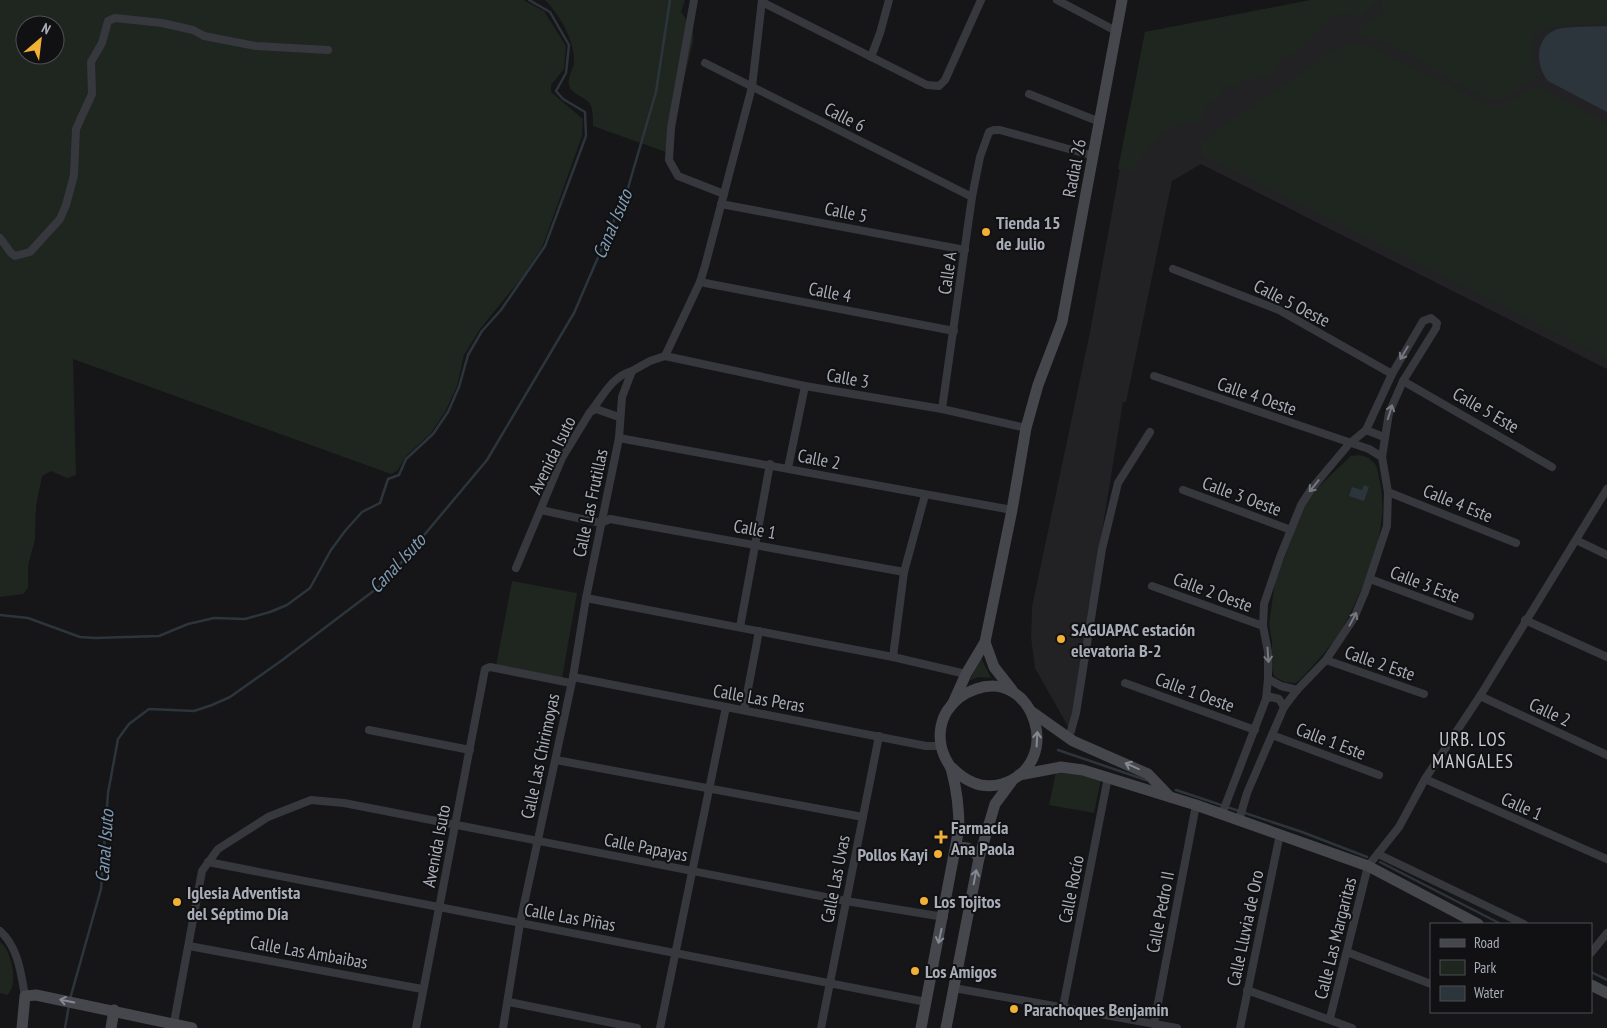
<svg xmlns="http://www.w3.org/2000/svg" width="1607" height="1028" viewBox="0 0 1607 1028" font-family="'PT Sans Narrow',sans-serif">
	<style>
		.built { fill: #222225 }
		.green { fill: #1e261f; fill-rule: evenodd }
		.water { fill: #2c353c }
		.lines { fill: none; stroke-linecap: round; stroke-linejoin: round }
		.stream { stroke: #2c353c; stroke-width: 2.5 }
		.street { stroke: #37383d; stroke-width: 8 }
		.secondary { stroke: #45474d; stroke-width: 11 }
		.oneway { stroke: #757881 }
		.oneway2 { stroke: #858993 }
		.poi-dot { fill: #f2b134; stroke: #111113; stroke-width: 2 }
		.labels { text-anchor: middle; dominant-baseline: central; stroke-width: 4; stroke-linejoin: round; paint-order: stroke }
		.street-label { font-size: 18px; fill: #a8adb8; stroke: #111113 }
		.poi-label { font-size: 18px; font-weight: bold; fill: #a8adb8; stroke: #111113; text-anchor: start }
		.water-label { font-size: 19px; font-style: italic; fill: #7f9bb3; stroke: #111113 }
		.neighbourhood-label { font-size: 19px; letter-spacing: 1px; fill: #c9ccd4; stroke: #111113 }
	</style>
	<rect width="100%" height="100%" fill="#161618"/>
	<path class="built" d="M1311,0H1607V369L1201,164L1172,181L1126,402H1123L1070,730L1035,668L1031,637L1032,607L1090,332L1145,32Z"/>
	<g class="green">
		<path d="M0,0H523L544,11L566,46L564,69L551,85V92L583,119L582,136L543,245L523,276L480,329L464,355L457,386L445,412L431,433L406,456L397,471L391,474L73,359L76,475L67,478L51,471L42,476L36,506L35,540L28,565V588L23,594L0,597ZM25,25H55V55H25Z"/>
		<path d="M545,0H685L681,12L693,29V42L666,152L593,126C593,120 593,111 591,106C587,96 572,96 569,85C567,77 573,70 574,63C575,40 560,16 545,0Z"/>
		<path d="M1311,0H1378L1362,16C1356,17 1348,13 1343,14C1321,18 1310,47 1291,56L1285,54L1277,70L1267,77L1259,76L1253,81L1244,80L1238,88L1230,86L1224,89L1222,96L1206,107L1201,122C1167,121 1148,143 1134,172L1118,169L1145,32Z"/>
		<path d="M1381,0H1607V23L1550,27L1533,37L1534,64L1538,76C1525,83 1511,99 1495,99C1472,98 1417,57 1392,46C1383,42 1358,37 1353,32L1365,22L1387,11L1382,8Z"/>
		<path d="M1365,43L1487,104C1513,110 1518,87 1540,87L1607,123V359L1202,155L1200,150L1202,141L1337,47Z"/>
		<path d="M1359,455C1363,456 1369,457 1372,461C1377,465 1378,471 1379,478C1391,525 1368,578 1347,620C1335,643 1317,661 1300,680L1295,683L1285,682L1275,677L1272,670V641L1269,624L1275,582L1303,509L1315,490L1351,456Z"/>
		<path d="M512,581L577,593L562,678L496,666Z"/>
		<path d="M981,658L991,678L979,677L970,680Z"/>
		<path d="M1056,772H1065L1101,779L1094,813L1049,805Z"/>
		<path d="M0,942C12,950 19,986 7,995L0,993Z"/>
	</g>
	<g class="water">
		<path d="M1607,26V112L1548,81C1536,66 1534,39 1555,30C1564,26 1596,27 1607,26Z"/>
		<path d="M1364,485L1369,487L1364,501L1349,496L1352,487L1362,490Z"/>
	</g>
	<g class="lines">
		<g class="stream">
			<path d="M0,615L28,618L80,637L95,638L159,636L188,624L214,618L245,619L270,612L287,605L310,588L331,550L345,531L362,512L380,503L388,479L399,475L406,459L433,434L448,412L459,387L468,355L482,331L501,310L545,246L586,136L585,112L563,99L556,91L566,73L569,45L550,12L529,0"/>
			<path d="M1058,750L1146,780"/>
			<path d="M1176,790L1302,832L1367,857"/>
			<path d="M1380,862L1501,924"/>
			<path d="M1591,972L1607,980"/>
			<path d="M70,999L101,889L108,793L118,739L129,724L149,709L194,711L212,705L230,697L281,661L384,583L487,460L574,313L628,188L656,92L670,0"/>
			<path d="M65,1028L69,1005"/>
		</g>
		<g class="street">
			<path d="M694,0L671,128L669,160L678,176L724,194"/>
			<path d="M1057,0L1116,31"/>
			<path d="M762,2L927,85L939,86L945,80L981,0"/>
			<path d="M871,57L880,33L889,0"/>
			<path d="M705,63L972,197"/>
			<path d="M1029,94L1100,122"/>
			<path d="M721,204L965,250"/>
			<path d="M0,238L11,253L15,256L30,252L60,219L66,205L74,175L76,129L92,94L91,62L102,43L108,21L115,18L162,23L193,30L204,36L256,46L328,50"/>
			<path d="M1173,269L1279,310L1392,374"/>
			<path d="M700,282L954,331"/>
			<path d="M665,356L700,282L705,266L752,87L762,0"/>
			<path d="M665,356L805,386L942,409L1026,428"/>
			<path d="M1154,376L1369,449L1382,457"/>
			<path d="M1403,381L1552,467"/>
			<path d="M942,409L972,197L980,157L989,132L994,130H1000L1094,156"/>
			<path d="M592,410C604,394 613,376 632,371"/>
			<path d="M1366,430L1384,437"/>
			<path d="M619,438L1012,510"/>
			<path d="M788,468L805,386"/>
			<path d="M1183,490L1291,530"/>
			<path d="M1388,492L1516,543"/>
			<path d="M541,510L601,523L610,519L904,572"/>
			<path d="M1576,540L1607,555"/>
			<path d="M516,568L562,458L590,412L596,409L619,417"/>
			<path d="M1370,579L1470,616"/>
			<path d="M1152,586L1263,626"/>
			<path d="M586,598L893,657L966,674"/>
			<path d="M1525,620L1607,657"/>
			<path d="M740,627L770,464"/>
			<path d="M893,657L904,572L925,495"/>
			<path d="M1326,660L1424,694"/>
			<path d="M573,677L926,746H941"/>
			<path d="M1268,679L1281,686L1297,690"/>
			<path d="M1125,683L1255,730"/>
			<path d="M1480,696L1607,755"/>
			<path d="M1266,699L1271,697L1279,699L1284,707"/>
			<path d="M744,710L759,631"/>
			<path d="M369,730L470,750"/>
			<path d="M1272,735L1379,775"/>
			<path d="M1067,737L1071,731L1076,713L1102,549L1118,483L1150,432"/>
			<path d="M556,760L863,817"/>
			<path d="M1425,779L1607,859"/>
			<path d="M1222,814L1266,699L1268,679V652L1263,626L1264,604L1280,557L1301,505L1312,488L1349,444L1366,430L1392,374L1423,321L1431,318L1437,323L1436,328L1403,381L1389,413L1382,457L1388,492L1387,526L1365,592L1354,618L1326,660L1297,690L1284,707L1247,793L1239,820"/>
			<path d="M1378,854L1524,924"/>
			<path d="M208,862L926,1002"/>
			<path d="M0,931C18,947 21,973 25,996"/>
			<path d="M189,946L422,989"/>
			<path d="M1347,952L1431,984"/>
			<path d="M1591,953L1607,933"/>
			<path d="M954,988L1177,1028"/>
			<path d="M1247,990L1352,1028"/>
			<path d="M509,1002L637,1028"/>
			<path d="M1063,1007L1108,777"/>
			<path d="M1330,1018L1368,866L1399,827L1425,779L1480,696L1607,489"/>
			<path d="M1154,1024L1196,805"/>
			<path d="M173,1028L202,871L218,849L268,817L311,800L344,803L846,901L944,917"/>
			<path d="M416,1028L485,669L490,667L571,683"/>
			<path d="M503,1028L520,923L573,677L586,598L619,438L622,397L632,371L650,361L665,356"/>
			<path d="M660,1028L726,707"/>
			<path d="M821,1028L879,736"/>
			<path d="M1240,1028L1280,834"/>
		</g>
		<g class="secondary">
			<path d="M985,642L994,667L1012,690"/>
			<path d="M953,703L966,674L985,642L1012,510L1026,428L1038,385L1062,322L1122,0"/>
			<path d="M1032,712L1073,741L1148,774L1170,797"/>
			<path d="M1019,775L1061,767L1083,770L1196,805L1368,866L1478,924"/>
			<path d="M957,849C967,845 973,849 979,858"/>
			<path d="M1591,985L1607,993"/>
			<path d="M22,1028L25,996L36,995L192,1028"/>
			<path d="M111,1028L114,1010"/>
			<path d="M921,1028L959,828C959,808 957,791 952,772C951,766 946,761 944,755C938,741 939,724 947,711C954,700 964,693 976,689C1033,668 1066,764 1002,784C981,790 965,781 951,767"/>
			<path d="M946,1028L979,858L995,804L1012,781"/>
		</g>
	</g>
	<defs><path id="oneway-shaft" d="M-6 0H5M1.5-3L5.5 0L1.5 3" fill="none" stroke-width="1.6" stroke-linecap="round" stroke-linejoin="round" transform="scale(1.25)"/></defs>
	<g class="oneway">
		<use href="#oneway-shaft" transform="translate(1404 353) rotate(121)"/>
		<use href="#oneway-shaft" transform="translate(1390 412) rotate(-73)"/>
		<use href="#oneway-shaft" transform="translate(1314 486) rotate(129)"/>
		<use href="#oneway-shaft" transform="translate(1353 619) rotate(-62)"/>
		<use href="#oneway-shaft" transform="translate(1268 655) rotate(86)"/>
	</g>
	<g class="oneway2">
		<use href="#oneway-shaft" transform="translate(1037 739) rotate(-87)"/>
		<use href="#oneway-shaft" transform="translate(1132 766) rotate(-156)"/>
		<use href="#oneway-shaft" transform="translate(975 877) rotate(-79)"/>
		<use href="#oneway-shaft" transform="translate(940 936) rotate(102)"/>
		<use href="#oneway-shaft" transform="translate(67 1001) rotate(-169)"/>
	</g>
	<g class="poi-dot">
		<circle cx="986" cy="232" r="5"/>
		<circle cx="1061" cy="639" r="5"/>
		<path d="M938.5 829.5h5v5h5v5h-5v5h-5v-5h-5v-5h5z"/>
		<circle cx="938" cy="854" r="5"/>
		<circle cx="924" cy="901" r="5"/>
		<circle cx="177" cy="902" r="5"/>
		<circle cx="915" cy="971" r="5"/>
		<circle cx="1014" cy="1009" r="5"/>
	</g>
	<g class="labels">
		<g class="street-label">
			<text transform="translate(845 117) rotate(27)">Calle 6</text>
			<text transform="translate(1074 168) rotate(-79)">Radial 26</text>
			<text transform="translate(846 212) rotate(11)">Calle 5</text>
			<text transform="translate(947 273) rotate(-82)">Calle A</text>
			<text transform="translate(830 292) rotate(11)">Calle 4</text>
			<text transform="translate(1292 303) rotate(27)">Calle 5 Oeste</text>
			<text transform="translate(848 378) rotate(10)">Calle 3</text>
			<text transform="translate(1257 396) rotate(19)">Calle 4 Oeste</text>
			<text transform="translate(1486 410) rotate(30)">Calle 5 Este</text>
			<text transform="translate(552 455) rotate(-64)">Avenida Isuto</text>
			<text transform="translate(819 459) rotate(11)">Calle 2</text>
			<text transform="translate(1242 496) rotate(20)">Calle 3 Oeste</text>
			<text transform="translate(590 503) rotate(-78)">Calle Las Frutillas</text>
			<text transform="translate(1458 503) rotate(22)">Calle 4 Este</text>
			<text transform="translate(755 529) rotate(10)">Calle 1</text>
			<text transform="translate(1425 584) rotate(21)">Calle 3 Este</text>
			<text transform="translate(1213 592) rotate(20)">Calle 2 Oeste</text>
			<text transform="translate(1380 663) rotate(19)">Calle 2 Este</text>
			<text transform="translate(1195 692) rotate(20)">Calle 1 Oeste</text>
			<text transform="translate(759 698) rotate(10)">Calle Las Peras</text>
			<text transform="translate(1550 712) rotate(25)">Calle 2</text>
			<text transform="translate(1331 741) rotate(21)">Calle 1 Este</text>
			<text transform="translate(540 756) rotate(-78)">Calle Las Chirimoyas</text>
			<text transform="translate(1522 806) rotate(24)">Calle 1</text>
			<text transform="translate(436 846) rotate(-79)">Avenida Isuto</text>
			<text transform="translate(646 847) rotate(11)">Calle Papayas</text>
			<text transform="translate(835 879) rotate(-79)">Calle Las Uvas</text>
			<text transform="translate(1071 889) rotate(-79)">Calle Rocío</text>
			<text transform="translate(1160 912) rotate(-79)">Calle Pedro II</text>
			<text transform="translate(570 917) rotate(10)">Calle Las Piñas</text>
			<text transform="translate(1245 928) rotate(-78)">Calle Lluvia de Oro</text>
			<text transform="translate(1335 938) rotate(-76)">Calle Las Margaritas</text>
			<text transform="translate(309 952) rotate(10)">Calle Las Ambaibas</text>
		</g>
		<g class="poi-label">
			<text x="996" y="222">Tienda 15<tspan x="996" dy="21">de Julio</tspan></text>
			<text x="1071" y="629">SAGUAPAC estación<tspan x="1071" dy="21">elevatoria B-2</tspan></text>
			<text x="951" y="827">Farmacía<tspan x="951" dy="21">Ana Paola</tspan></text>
			<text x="928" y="854" text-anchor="end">Pollos Kayi</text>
			<text x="187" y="892">Iglesia Adventista<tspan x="187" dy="21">del Séptimo Día</tspan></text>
			<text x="934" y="901">Los Tojitos</text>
			<text x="925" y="971">Los Amigos</text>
			<text x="1024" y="1009">Parachoques Benjamin</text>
		</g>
		<g class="water-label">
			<text transform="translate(612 224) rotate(-67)">Canal Isuto</text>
			<text transform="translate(397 563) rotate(-47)">Canal Isuto</text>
			<text transform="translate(104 846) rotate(-86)">Canal Isuto</text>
		</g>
		<g class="neighbourhood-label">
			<text x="1473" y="739">URB. LOS<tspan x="1473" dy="22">MANGALES</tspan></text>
		</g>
	</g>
	<rect x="1430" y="923" width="162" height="90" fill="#111113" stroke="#4d4f55"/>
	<rect x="1440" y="939" width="25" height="8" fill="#45474d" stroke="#4d4f55"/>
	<text x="1474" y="948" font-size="15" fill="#a8adb8">Road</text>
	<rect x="1440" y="960" width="25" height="15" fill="#1e261f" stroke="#4d4f55"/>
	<text x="1474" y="973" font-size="15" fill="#a8adb8">Park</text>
	<rect x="1440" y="986" width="25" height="15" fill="#2c353c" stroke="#4d4f55"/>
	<text x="1474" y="998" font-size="15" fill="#a8adb8">Water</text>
	<g transform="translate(40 40) rotate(28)"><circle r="24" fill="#111113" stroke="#4d4f55"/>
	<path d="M0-4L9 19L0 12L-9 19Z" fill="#f2b134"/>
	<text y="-8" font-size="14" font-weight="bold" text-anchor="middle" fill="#a8adb8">N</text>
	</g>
</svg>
